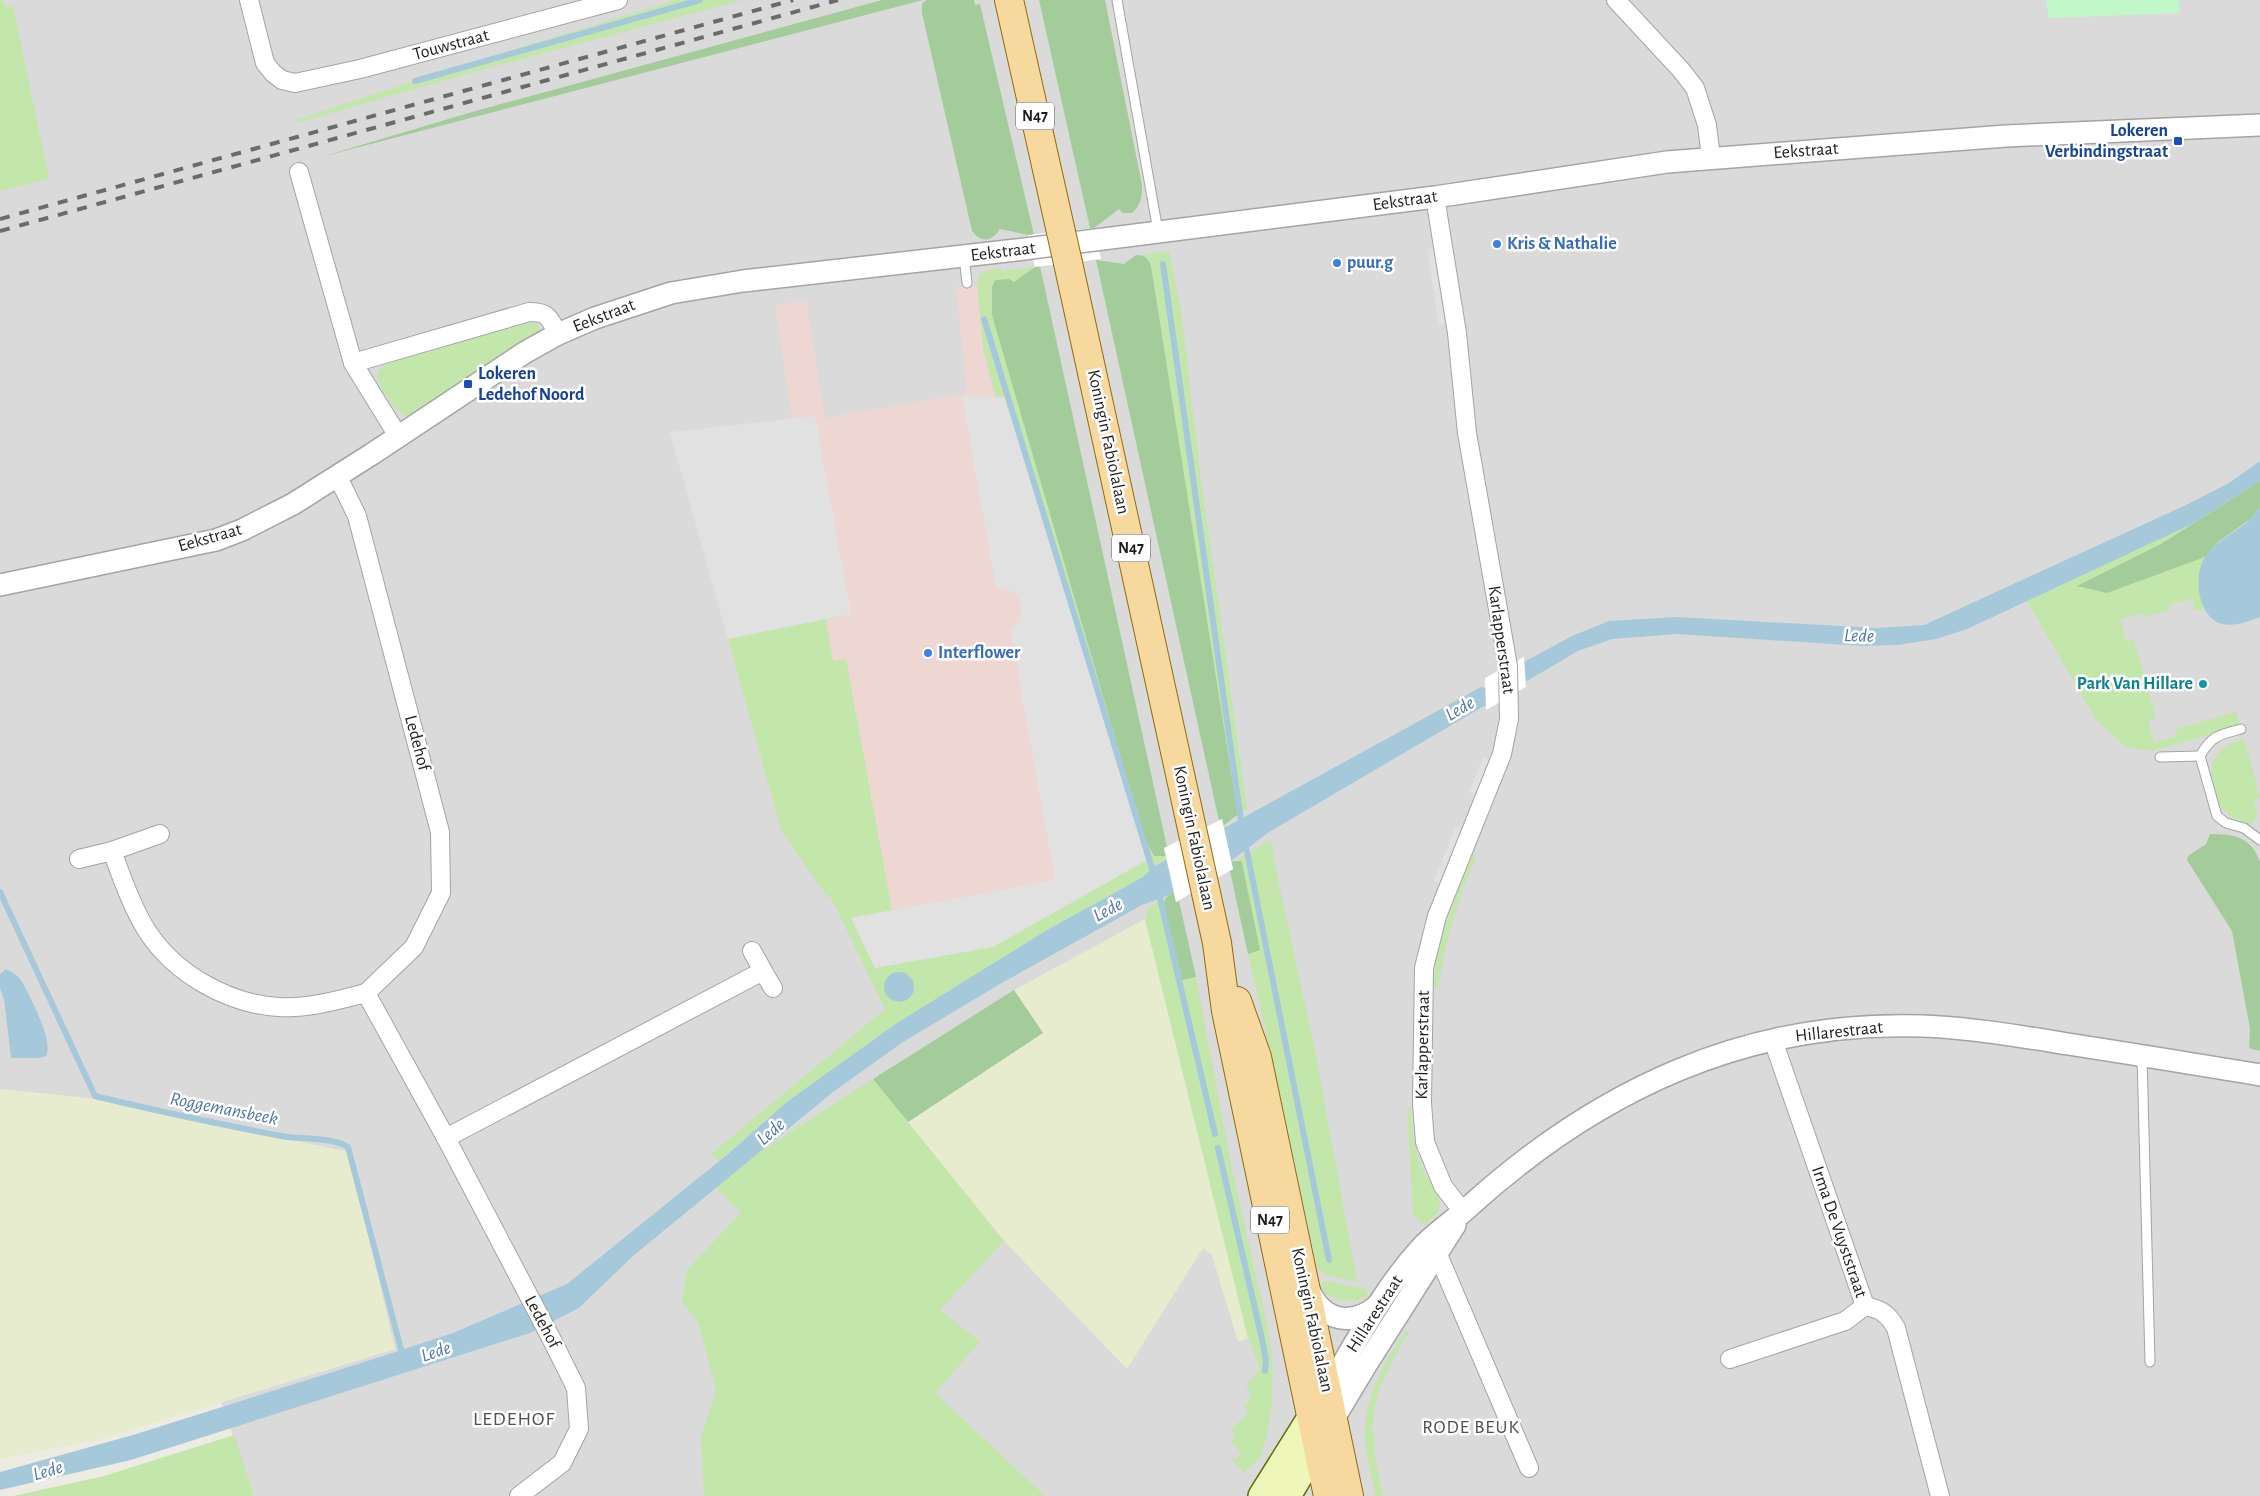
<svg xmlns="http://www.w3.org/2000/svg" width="2260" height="1496" viewBox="0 0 2260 1496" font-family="'Alegreya Sans',sans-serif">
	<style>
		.residential { fill: #dbdada }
		.commercial { fill: #eed6d3 }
		.farmland { fill: #e7eccf }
		.grass { fill: #c3e6ab }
		.forest { fill: #a4cb9a }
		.park { fill: #c2f7ca }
		.parking { fill: #e1e1e1 }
		.water { fill: #a5c9da }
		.pier { fill: #fff }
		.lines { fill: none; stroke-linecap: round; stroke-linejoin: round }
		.stream { stroke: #a5c9da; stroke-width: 6 }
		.service-casing { stroke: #a4a4a4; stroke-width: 11 }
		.minor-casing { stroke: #a4a4a4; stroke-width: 20 }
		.tertiary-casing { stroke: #a4a4a4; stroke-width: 24 }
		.secondary-casing { stroke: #5b6e0a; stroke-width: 28 }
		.primary-casing { stroke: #8f6d07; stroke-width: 30 }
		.service { stroke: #fff; stroke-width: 9 }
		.minor { stroke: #fff; stroke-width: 18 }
		.tertiary { stroke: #fff; stroke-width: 21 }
		.secondary { stroke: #eef6b9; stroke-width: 25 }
		.primary { stroke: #f7d89f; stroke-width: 28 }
		.rail { stroke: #6b6b6b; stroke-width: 4; stroke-dasharray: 10 10; stroke-linecap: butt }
		.primary-bridge-casing { stroke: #8f6d07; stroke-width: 30; stroke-linecap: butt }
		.primary-bridge { stroke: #f7d89f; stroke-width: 28 }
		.transit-dot { fill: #1a4fb4; stroke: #fff; stroke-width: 2 }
		.shop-dot { fill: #3f7fe0; stroke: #fff; stroke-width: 2 }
		.culture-dot { fill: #0f9aa8; stroke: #fff; stroke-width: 2 }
		.labels { text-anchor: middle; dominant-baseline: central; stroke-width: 5; stroke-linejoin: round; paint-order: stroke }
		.shield { fill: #fff; stroke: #616161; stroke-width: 1 }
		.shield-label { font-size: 16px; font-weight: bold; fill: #1d1d1d }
		.street-label { font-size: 18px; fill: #1d1d1d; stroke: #fff }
		.transit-label { font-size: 18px; font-weight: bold; fill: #164399; stroke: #fff; text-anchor: end }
		.shop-label { font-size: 18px; font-weight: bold; fill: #366cbe; stroke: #fff; text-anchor: start }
		.culture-label { font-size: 18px; font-weight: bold; fill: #0d838f; stroke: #fff; text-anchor: end }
		.water-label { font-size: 19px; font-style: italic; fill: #4e74a8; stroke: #fff }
		.neighbourhood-label { font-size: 19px; letter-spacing: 1px; fill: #505050; stroke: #fff }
		.quarter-label { font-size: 20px; letter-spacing: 1px; fill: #505050; stroke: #fff }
	</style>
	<rect width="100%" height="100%" fill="#eeebe3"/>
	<path class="residential" d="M0,0H2260V1496H254L221,1402L395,1349L95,1099L0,1089Z"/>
	<path class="commercial" d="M956,286H979L983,348L995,397L1147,860L1047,930L973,975L888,1014L830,896L828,898L781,830L670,432L792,419L775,305L806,301L825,418L967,393Z"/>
	<g class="farmland">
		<path d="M1145,919L1248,1338L1238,1342L1212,1255L1203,1248L1127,1369L1004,1241L908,1122L1043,1033L1014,990Z"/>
		<path d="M0,1089L95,1099L349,1152L395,1349L98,1440L0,1459Z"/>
	</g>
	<g class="grass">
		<path d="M0,0H3L5,7L13,6L49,179L0,191Z"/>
		<path d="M676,0H743L474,72L297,123L296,120L459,66Z"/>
		<path d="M1169,251L1181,309L1200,472L1247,809L1237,815L1151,266L1148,259L1142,255Z"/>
		<path d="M1001,267L1002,271L1035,267L1014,282L995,280L992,287L991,299L1166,856L1223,826L1227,827L1155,866L1143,877L1047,930L897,1023L788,1101L719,1161L711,1154L885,1009L830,896L828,898L781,830L728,639L835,616V618L826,620L833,661L846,659L892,910L851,918L875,968L1147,860L1006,397H996L983,348L977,282L980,273Z"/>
		<path d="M526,323H537L540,329L539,333L413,415C410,415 407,416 405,415C397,413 377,385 377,377C378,370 383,366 389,362Z"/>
		<path d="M2192,524L2161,544L2078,586L2107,593L2205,557C2197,574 2198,592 2205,608L2195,611L2191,599L2169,605L2170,610L2143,617L2142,613L2120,619L2126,641L2134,639L2156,718L2148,720L2154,742L2177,736L2176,729L2236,712L2240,726L2152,751L2126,747L2096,720L2027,601Z"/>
		<path d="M2244,739L2260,797L2254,800L2258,815L2251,826C2243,822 2234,819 2227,813C2210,799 2204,764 2222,749C2228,744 2236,742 2244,739Z"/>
		<path d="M1271,840L1275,866L1314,1045L1357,1282L1324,1274L1317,1267L1287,1125L1248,954L1259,950L1236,860Z"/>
		<path d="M1472,855L1476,856C1458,899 1445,942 1438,988L1432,987L1440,940Z"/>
		<path d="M1169,895L1165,899L1182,980L1196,977L1232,1170L1268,1330L1272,1358V1404L1267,1435L1261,1457L1244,1473L1231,1458L1233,1457L1236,1459L1242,1454L1231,1441L1236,1436L1231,1429L1249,1413L1244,1406L1251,1399L1249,1395L1251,1393L1246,1386L1260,1369L1248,1338L1145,919L1149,907Z"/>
		<path d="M873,1079L1004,1241L940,1310L980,1342L935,1393L1045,1496H704L701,1438L716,1390L699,1324L682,1301L687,1270L741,1213L711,1183Z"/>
		<path d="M1407,1108H1411C1412,1129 1414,1150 1423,1170C1429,1182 1445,1198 1438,1213L1424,1225L1413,1214Z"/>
		<path d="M1324,1281L1366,1289L1368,1296C1352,1303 1341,1302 1325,1294L1321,1284Z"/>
		<path d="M1406,1330L1409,1332C1395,1355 1370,1399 1374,1425L1370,1427L1375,1438V1457L1383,1496H1376C1372,1478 1366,1458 1365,1439C1363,1398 1385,1363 1406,1330Z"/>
		<path d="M234,1435L254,1496H13L104,1476Z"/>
	</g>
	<g class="forest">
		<path d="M882,0H923L321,157L472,112Z"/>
		<path d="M926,0H974L975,5L980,4L1034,235H1028L1000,229C992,242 981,243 972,231L922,13V4Z"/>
		<path d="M1039,0H1105L1142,185C1142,197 1141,205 1132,213H1123L1119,209L1094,228H1090Z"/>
		<path d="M1136,255C1145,255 1148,258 1151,266L1237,810V815L1223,826L1222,820L1219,821L1096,260L1124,264Z"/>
		<path d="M1040,266L1167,847L1164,848L1166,856H1154L1145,840L992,315V287L995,280L1009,279L1014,282L1035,267Z"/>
		<path d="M2260,481V507L2252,518L2218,542L2205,557L2107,593L2077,586L2161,544Z"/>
		<path d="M2210,834C2235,834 2251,837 2260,862V1051L2249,1048L2250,1029L2232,931L2187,860L2188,856L2206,844Z"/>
		<path d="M1231,861H1241L1242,863L1260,950L1248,954L1230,871L1233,869Z"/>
		<path d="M1173,891L1176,902L1179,901L1196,977L1182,980L1164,904L1165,899Z"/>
		<path d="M1014,990L1043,1033L908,1122L873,1079Z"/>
	</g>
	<path class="park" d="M2046,0H2179L2180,13L2049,18Z"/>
	<g class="parking">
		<path d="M1427,249H1433L1445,324L1439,325Z"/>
		<path d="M962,396L1006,397L1147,860L993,947L875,968L851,918L1055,880L1010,629L1018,623L1021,614V605L1018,597L1012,591L1004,588H996Z"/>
		<path d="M815,416L851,614L728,639L670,432Z"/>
		<path d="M1483,757L1489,759L1475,795L1469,792Z"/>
		<path d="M1455,828L1461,830L1439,883L1434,881Z"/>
	</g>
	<g class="water">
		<path d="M2260,461V481L2192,524L1967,629L1936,639L1898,645L1862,646L1677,634L1612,639L1578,651L1269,832L1231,861L1169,895L1142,905L1000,984L903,1042L833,1092L633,1256L579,1308L530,1333L131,1460L0,1490V1472L133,1435L380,1357L453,1333L567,1284L728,1154L788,1101L897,1023L1047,930L1143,877L1155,866L1481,687L1484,688L1523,666L1524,662L1572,636L1609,621L1677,617L1877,628L1924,625L2186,505L2229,483Z"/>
		<path d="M2260,507V617C2249,621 2235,627 2223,624C2198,619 2193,577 2204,559C2216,540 2235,533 2251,519C2254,516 2256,511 2260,507Z"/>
		<path d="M6,969C13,972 21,978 24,985C31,999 54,1042 46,1056L39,1058H11L4,999L0,989V974Z"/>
		<circle cx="899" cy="987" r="15"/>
	</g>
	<g class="pier">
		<path d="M1094,228L1101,259L1035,267L1028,235Z"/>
		<path d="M1524,657L1526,687L1486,710L1485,678Z"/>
		<path d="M1222,819L1233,869L1176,902L1164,848Z"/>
	</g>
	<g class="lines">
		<g class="stream">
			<path d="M415,81L700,0"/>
			<path d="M1163,264L1242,828"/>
			<path d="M984,319L1154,875"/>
			<path d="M1245,842L1329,1260"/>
			<path d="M1158,890L1215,1134"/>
			<path d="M0,892L95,1096C157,1111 219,1124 281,1136C303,1140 329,1136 348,1147L403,1357"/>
			<path d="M1218,1148L1262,1339L1266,1361L1265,1371"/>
		</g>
		<g class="service-casing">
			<g id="service">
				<path d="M1117,0L1158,231"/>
				<path d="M964,256L967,283"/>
				<path d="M2241,729C2219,735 2212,735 2200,756L2217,816L2226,823L2244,828L2260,840"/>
				<path d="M2160,757L2200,756"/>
				<path d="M2142,1056L2150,1362"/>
			</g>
		</g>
		<g class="minor-casing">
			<g id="minor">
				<path d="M249,0L265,63L273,73L282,80L295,83L360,69L618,0"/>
				<path d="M1616,0L1681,70L1695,88L1707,125L1711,158"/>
				<path d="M299,172L353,363L398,436"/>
				<path d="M1435,197L1457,333L1467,433L1508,666L1509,719L1502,754L1437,916L1424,968L1422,1103L1425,1142L1443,1186L1463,1212"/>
				<path d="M353,363L529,312C549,312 549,318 558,334"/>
				<path d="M337,475L357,516L440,832L441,893L414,947L366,993L446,1138L552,1340L576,1388L579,1429L562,1463L519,1496"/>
				<path d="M112,851L160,834"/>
				<path d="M79,859L112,851C122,878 132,907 147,931C175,974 228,1004 279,1007C309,1009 338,1000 366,993"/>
				<path d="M763,971L773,988"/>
				<path d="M1773,1040L1865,1306C1881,1309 1888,1314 1896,1328L1940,1496"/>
				<path d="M446,1138L763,971L752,951"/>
				<path d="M1433,1243L1529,1468"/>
				<path d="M1730,1359L1845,1321L1865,1306"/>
			</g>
		</g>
		<g class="tertiary-casing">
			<g id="tertiary">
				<path d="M0,585L216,540L242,530L293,504L372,454L524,353L558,334L595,318L671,293L743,281L1016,250L1435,197L1667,162L2006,136L2260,125"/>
				<path d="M1309,1290C1323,1322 1353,1327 1378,1305"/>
				<path d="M1327,1390C1356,1343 1382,1291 1419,1250C1436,1231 1454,1221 1472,1204C1600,1089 1747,1020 1923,1026C1972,1028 2019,1036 2068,1044C2132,1054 2196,1064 2260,1075"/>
				<path d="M1333,1420L1366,1365L1455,1225"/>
			</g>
		</g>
		<g class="secondary-casing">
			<g id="secondary">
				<path d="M1261,1496L1318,1405"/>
				<path d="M1288,1496L1325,1434"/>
			</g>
		</g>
		<g class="primary-casing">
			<g id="primary">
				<path d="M1009,0L1061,232"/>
				<path d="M1068,263L1217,943L1226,1011L1328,1496"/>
				<path d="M1237,1001L1257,1057L1349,1496"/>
			</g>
		</g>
		<use href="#service" class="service"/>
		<use href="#minor" class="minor"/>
		<use href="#tertiary" class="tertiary"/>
		<use href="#secondary" class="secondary"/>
		<use href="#primary" class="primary"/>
		<g class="rail">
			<path d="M0,219L793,0"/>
			<path d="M0,231L838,0"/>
		</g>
		<g class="primary-bridge-casing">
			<path id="primary-bridge" d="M1061,232L1068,263"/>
		</g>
		<use href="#primary-bridge" class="primary-bridge"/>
	</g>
	<g class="transit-dot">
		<rect x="2173" y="136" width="10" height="10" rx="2.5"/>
		<rect x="463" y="379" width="10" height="10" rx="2.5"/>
	</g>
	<g class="shop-dot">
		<circle cx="1497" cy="244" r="5"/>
		<circle cx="1337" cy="263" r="5"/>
		<circle cx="928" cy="653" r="5"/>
	</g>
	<circle class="culture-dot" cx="2203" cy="684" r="5"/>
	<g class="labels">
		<g class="shield">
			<rect x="1016" y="102.5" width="38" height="27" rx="4"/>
			<rect x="1112" y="534.5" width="38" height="27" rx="4"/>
			<rect x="1251" y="1206.5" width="38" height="27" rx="4"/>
		</g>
		<g class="shield-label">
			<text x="1035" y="116">N47</text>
			<text x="1131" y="548">N47</text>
			<text x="1270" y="1220">N47</text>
		</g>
		<g class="street-label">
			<text transform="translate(451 45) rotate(-15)">Touwstraat</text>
			<text transform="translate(1806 151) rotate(-4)">Eekstraat</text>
			<text transform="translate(1405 201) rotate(-8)">Eekstraat</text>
			<text transform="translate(1003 252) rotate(-7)">Eekstraat</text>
			<text transform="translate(604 316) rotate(-21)">Eekstraat</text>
			<text transform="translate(1108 442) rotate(78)">Koningin Fabiolalaan</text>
			<text transform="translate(210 538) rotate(-16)">Eekstraat</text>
			<text transform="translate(1501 640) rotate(82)">Karlapperstraat</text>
			<text transform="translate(417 743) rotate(75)">Ledehof</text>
			<text transform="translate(1194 838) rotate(78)">Koningin Fabiolalaan</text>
			<text transform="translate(1839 1032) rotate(-6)">Hillarestraat</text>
			<text transform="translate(1423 1045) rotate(-89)">Karlapperstraat</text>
			<text transform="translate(1839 1232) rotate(71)">Irma De Vuyststraat</text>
			<text transform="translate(1375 1314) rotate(-57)">Hillarestraat</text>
			<text transform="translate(1312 1320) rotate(78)">Koningin Fabiolalaan</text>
			<text transform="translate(542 1322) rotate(62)">Ledehof</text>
		</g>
		<g class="transit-label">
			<text x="2168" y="131">Lokeren<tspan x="2168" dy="21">Verbindingstraat</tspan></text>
			<text x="478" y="374" text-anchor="start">Lokeren<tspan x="478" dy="21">Ledehof Noord</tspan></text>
		</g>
		<g class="shop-label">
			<text x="1507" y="244">Kris &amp; Nathalie</text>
			<text x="1347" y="263">puur.g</text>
			<text x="938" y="653">Interflower</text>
		</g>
		<g class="culture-label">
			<text x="2193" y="684">Park Van Hillare</text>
		</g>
		<g class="water-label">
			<text transform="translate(1859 636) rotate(2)">Lede</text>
			<text transform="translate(1460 709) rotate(-30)">Lede</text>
			<text transform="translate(1108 910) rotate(-28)">Lede</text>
			<text transform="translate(224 1109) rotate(11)">Roggemansbeek</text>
			<text transform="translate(771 1132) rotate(-41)">Lede</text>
			<text transform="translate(436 1352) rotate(-19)">Lede</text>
			<text transform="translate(48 1471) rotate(-16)">Lede</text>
		</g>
		<g class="neighbourhood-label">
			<text x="1471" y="1427">RODE BEUK</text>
		</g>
		<g class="quarter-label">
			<text x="514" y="1419">LEDEHOF</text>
		</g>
	</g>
</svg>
